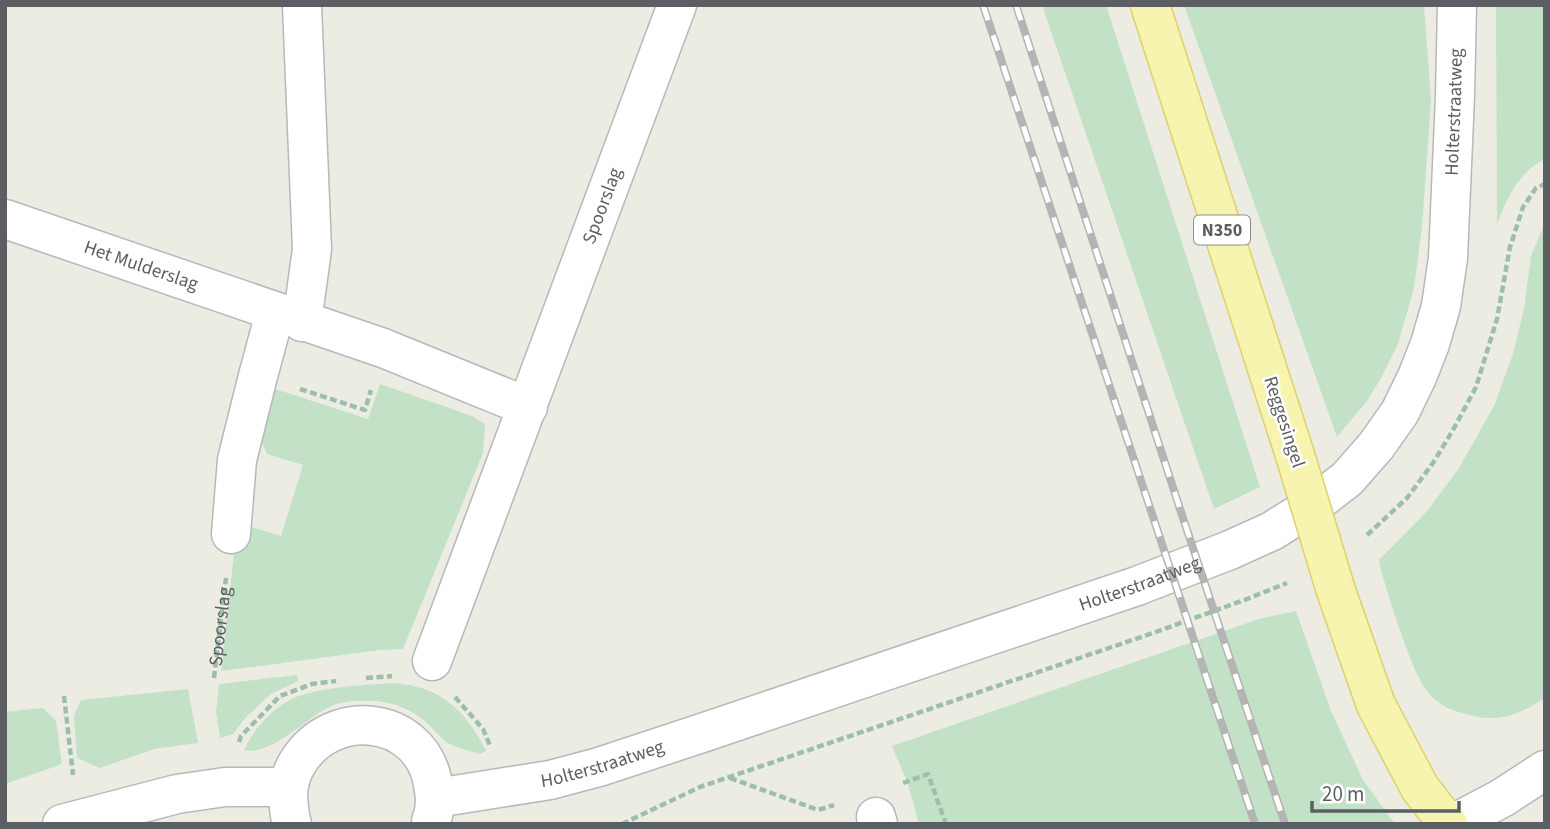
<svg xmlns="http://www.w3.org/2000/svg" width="1550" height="829" viewBox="0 0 1550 829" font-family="'Source Sans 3',sans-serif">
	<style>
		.green { fill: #c2e1c7 }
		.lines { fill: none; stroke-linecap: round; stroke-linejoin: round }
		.street-casing { stroke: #b6b8bc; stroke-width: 41 }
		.secondary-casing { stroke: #b7b8be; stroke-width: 41 }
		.primary-casing { stroke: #e1d068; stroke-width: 41 }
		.path { stroke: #9bbfaa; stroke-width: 4.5; stroke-dasharray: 7 3.5; stroke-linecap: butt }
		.street { stroke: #fff; stroke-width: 38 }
		.secondary { stroke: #fff; stroke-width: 38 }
		.primary { stroke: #f6f4af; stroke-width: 38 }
		.rail-casing { stroke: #b3b4b4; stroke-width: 8 }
		.rail { stroke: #fff; stroke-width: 5; stroke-dasharray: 16; stroke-linecap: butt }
		.primary-bridge-casing { stroke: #e1d068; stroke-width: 41; stroke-linecap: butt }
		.primary-bridge { stroke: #f6f4af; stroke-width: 38 }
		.labels { text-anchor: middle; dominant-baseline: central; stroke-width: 5; stroke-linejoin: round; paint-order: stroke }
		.shield { fill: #fff; stroke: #8c8e91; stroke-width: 2 }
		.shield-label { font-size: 18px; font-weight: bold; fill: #5b5e62 }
		.street-label { font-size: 19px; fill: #5b5e62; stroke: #fff }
	</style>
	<rect width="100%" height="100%" fill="#ecece3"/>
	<g class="green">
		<path d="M1042,5H1106L1260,487L1214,509Z"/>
		<path d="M1184,5H1424L1431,100L1422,227L1414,288L1398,344L1381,378L1367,401L1337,437Z"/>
		<path d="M1496,5H1545V159C1519,171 1507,198 1497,224Z"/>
		<path d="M1545,223V698C1520,714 1499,723 1470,715C1456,712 1442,707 1432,697C1420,684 1413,666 1407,650C1396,621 1387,592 1379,563L1380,559L1428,510L1459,468L1494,406L1513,354L1524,308L1531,256Z"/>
		<path d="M380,384L472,416L485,424L483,453L403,649L380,650L221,671L235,545L245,525L281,536L303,465L267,454L256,429L269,387L368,419Z"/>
		<path d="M1296,611L1331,711L1363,780L1395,824H919L908,784L892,746L1259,619Z"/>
		<path d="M297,675L298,681L271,694L246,717L233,734L220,738L216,712L219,684Z"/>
		<path d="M391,683C439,685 465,709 486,751L480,754C468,750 456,749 445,741C438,735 432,728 426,722C411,709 391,701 371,701C358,700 341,701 329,707C305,719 271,756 244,750C254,729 271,709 292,699C316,687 365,685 391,683Z"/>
		<path d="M188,689L198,743L154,749L100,768L77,758L74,716L81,700Z"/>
		<path d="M43,708L56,721L62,764L5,784V712Z"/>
	</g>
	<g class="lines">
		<g class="street-casing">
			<g id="street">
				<path id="s2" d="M5,219L383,348L528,407"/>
				<path d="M302,322L312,249L302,5"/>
				<path d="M231,534L237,460L258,376L275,313"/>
				<path id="s3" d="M432,661L677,5"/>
				<path d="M876,817L878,824"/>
			</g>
		</g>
		<g class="secondary-casing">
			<g id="secondary">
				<path id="s4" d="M436,798L550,780L599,767L702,733L1137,586L1230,550L1272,531L1312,506L1347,479L1376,446L1400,412L1417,377L1430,344L1441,306L1448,258L1455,96L1457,5"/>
				<path d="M62,824L177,794L225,787H288"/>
				<path d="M292,824C289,815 289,806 288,797C288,784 291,773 298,762C332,707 417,715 432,779C435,794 437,806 431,821"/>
				<path d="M1453,824L1502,798L1545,770"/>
			</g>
		</g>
		<g class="primary-casing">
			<g id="primary">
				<path d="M1150,5L1295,455"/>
				<path d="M1336,591L1376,705L1420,788L1448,824"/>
			</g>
		</g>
		<g class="path">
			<path d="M300,389L365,410L371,390"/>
			<path d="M1367,535L1407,498L1433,463L1453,430L1476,387L1497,319L1510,247L1523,207L1536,188L1545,184"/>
			<path id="s1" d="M214,678L226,578"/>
			<path d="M366,678L392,676"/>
			<path d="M64,696L73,775"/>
			<path d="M455,697L483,729L490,746"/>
			<path d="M239,742L241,736L280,696L312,684L336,681"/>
			<path d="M730,778L818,810L834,805"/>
			<path d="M903,783L928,774L946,824"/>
			<path d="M622,824L700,787L1153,633L1247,599L1287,583"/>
		</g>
		<use href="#street" class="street"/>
		<use href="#secondary" class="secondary"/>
		<use href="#primary" class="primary"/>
		<g class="rail-casing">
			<g id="rail">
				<path d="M983,5L1255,824"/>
				<path d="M1016,5L1181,512L1285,824"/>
			</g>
		</g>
		<use href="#rail" class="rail"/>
		<g class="primary-bridge-casing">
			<path id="primary-bridge" d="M1295,455L1336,591"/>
		</g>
		<use href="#primary-bridge" class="primary-bridge"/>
	</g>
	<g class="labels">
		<rect class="shield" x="1194" y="215.5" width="56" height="29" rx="5"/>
		<g class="shield-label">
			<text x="1222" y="230">N350</text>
		</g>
		<g class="street-label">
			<text stroke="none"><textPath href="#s4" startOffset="1365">Holterstraatweg</textPath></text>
			<text stroke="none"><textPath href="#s3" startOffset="486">Spoorslag</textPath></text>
			<text stroke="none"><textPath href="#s2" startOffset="144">Het Mulderslag</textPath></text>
			<text transform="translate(1284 422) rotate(72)">Reggesingel</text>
			<text stroke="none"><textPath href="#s4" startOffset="737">Holterstraatweg</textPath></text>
			<text stroke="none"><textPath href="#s1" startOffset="52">Spoorslag</textPath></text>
			<text stroke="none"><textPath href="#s4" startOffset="170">Holterstraatweg</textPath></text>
		</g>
	</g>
	<rect width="1550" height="829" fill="none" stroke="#5b5e62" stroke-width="14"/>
	<path d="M1312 801v10h147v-10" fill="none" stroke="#5b5e62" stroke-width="3.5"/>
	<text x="1322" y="801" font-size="21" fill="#5b5e62" stroke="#ffffff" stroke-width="5" paint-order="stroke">20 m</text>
</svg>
